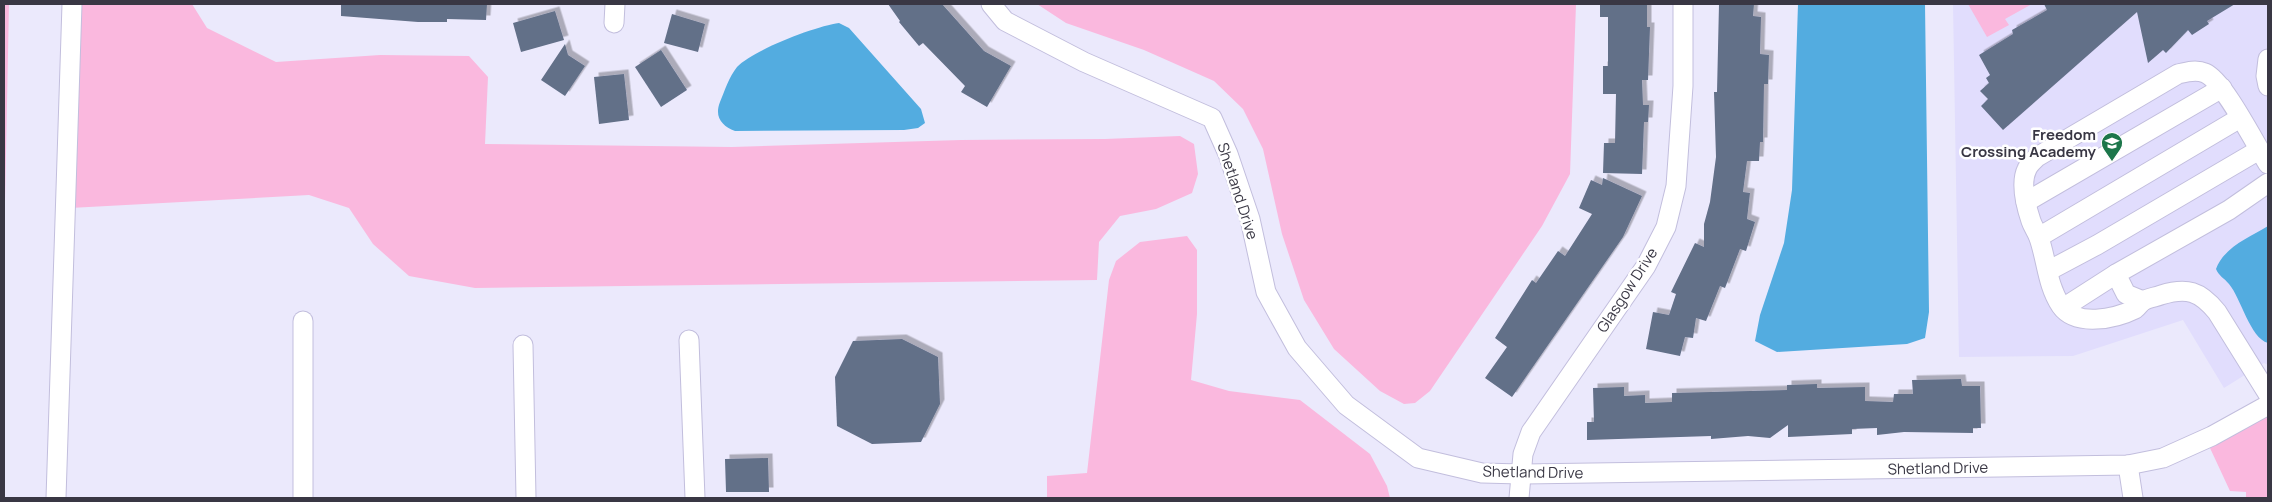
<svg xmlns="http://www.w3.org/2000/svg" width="2272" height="502" viewBox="0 0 2272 502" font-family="Manrope,sans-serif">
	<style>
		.built { fill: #e1ddfd }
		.green { fill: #fab8de }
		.water { fill: #53ace0 }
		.building { fill: #626f88; filter: url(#shadow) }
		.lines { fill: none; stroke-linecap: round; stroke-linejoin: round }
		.minor-casing { stroke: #c2bedd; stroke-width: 21 }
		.minor { stroke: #fff; stroke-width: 19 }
		.labels { text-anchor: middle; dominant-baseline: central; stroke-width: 5; stroke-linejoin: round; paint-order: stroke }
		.poi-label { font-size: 15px; font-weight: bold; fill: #393744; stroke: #fff; text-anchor: end }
		.street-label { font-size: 15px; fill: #393744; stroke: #fff }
	</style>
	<defs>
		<filter id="shadow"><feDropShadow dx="4.5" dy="-4.5" stdDeviation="0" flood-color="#0004"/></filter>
	</defs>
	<rect width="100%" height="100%" fill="#ebe9fc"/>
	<path class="built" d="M1953,4H2268V365L2264,363L2224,388L2183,320L2073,356L1959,357Z"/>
	<g class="green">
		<path d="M4,4H9L4,252Z"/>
		<path d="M77,4H192L207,28L276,62L380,55L469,56L488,77L485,144L732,147L961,140L1105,139L1180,136L1194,144L1198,174L1192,193L1156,209L1120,216L1099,242L1097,280L475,288L409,276L373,244L349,208L309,195L70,208Z"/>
		<path d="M1037,4H1576L1570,174L1542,226L1430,391L1415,403L1404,404L1380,391L1334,349L1304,300L1282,234L1263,149L1243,109L1214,81L1144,50L1066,23Z"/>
		<path d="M1968,4H2032L2005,19L2009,25L1987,37Z"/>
		<path d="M1187,236L1197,250V314L1191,380L1229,391L1300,400L1370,454L1387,486L1390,498H1047V476L1087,473L1109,280L1116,261L1140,242Z"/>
		<path d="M2268,415V498H2246V492L2230,491L2210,448Z"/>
	</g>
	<g class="water">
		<path d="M1798,4H1925L1929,312L1925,338L1907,344L1777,352L1755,341L1760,315L1784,243L1792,190Z"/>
		<path d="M839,23L849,28L921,109L925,123L918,128L904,130L735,131C722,126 714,117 720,102C725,90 729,77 737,67C753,50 816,26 839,23Z"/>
		<path d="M2268,226V343C2250,338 2241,298 2229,284C2224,278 2219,276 2216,269C2224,247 2250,237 2268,226Z"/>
	</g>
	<g class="building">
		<path d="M341,4H487L486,20L447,19V22H418L341,16Z"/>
		<path d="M888,4H942L984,51L1011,66L987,107L961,92L965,86L923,43L919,46L899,22L900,21Z"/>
		<path d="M1600,4H1647V27H1650L1648,80H1642L1643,105H1649L1648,122H1644L1642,174L1603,173L1604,143H1615L1616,94H1603V66H1608V17H1600Z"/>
		<path d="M1719,4H1754L1753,16L1761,17L1760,54L1769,55L1768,84H1764L1763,142H1760L1759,161H1747L1743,192L1750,193L1747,219L1755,222L1746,251L1740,249L1725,288L1720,286L1706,321L1696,318L1693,338L1685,337L1680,356L1646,349L1653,312L1669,315L1676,294L1671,292L1695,243L1704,247V224L1710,202L1716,157L1714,92H1717Z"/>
		<path d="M2044,4H2235L2207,21L2209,24L2192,35L2188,30L2166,53L2163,50L2148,63L2137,12L2003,130L1981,106L1988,99L1980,91L1989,83L1986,78L1990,75L1979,55L2013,34L2012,30L2047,10Z"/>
		<path d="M555,11L564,40L521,52L513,23Z"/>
		<path d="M672,14L705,24L698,52L664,43Z"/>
		<path d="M565,44L568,55L585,66L565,96L541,80Z"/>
		<path d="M661,50L687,90L661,107L635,67Z"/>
		<path d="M624,74L629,120L599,124L594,77Z"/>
		<path d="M1603,178L1642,196L1623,237L1512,397L1485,378L1507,347L1495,338L1532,280L1536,283L1558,251L1565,256L1592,214L1579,208L1591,180L1602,185Z"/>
		<path d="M902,339L938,357L940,404L921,442L872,444L837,426L835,377L853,341Z"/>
		<path d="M1961,379L1962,386H1980L1981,428H1973V433L1904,432L1877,435V428L1852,429V434L1788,437V425L1770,438L1748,436L1711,439V436L1587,440V422H1594L1593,388L1624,387V396L1645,395V403L1672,402V393L1787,390V385L1817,384V388L1865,387V401L1893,402L1894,394H1913L1912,380Z"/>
		<path d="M768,458L769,492H726L725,459Z"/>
	</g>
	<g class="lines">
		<g class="minor-casing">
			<g id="minor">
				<path d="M991,4L1005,21L1084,62L1212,118L1228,154L1250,219L1266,292L1297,348L1346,405L1418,458L1482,473L1521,474L2128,465L2163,458L2212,436L2268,405"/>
				<path d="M614,23L615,4"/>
				<path d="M2268,59L2266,76L2268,86"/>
				<path d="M2268,164C2255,144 2224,81 2205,73C2196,69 2186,72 2178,74L2037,157C2034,160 2029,164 2027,169C2020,183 2026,206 2031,221C2033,227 2037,232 2039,238C2047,261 2047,285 2061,306C2076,327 2115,319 2135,309C2138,307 2140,303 2143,301C2148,298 2156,297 2161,295C2187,287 2200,291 2217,312L2268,394"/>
				<path d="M2026,202L2222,88"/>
				<path d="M2039,237L2240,118"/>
				<path d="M2048,271L2097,245L2259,150"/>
				<path d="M2143,301L2126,294L2116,274L2229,210L2268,183"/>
				<path d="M2063,308L2116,274"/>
				<path d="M303,321V498"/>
				<path d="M689,340L695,498"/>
				<path d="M523,345L526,498"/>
				<path d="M2128,465L2133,498"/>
				<path d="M56,498L72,4"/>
				<path d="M1519,498L1523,454L1531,432L1646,266L1666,227L1676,186L1683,86V4"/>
			</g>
		</g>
		<use href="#minor" class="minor"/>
	</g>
	<defs>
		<g id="school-pin" transform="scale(1.125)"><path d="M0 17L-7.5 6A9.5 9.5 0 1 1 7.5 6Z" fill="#1c764a" stroke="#fff"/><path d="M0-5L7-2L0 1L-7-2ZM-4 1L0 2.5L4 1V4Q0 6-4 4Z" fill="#fff"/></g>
	</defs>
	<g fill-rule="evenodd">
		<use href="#school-pin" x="2112" y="143"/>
	</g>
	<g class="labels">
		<g class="poi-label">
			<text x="2096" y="134">Freedom<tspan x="2096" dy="17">Crossing Academy</tspan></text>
		</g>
		<g class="street-label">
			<text transform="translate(1238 191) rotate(72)">Shetland Drive</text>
			<text transform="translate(1627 290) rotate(-57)">Glasgow Drive</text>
			<text transform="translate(1938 468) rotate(-1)">Shetland Drive</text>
			<text transform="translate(1533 472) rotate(1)">Shetland Drive</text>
		</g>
	</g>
	<rect width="2272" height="502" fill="none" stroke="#393744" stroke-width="10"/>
</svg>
